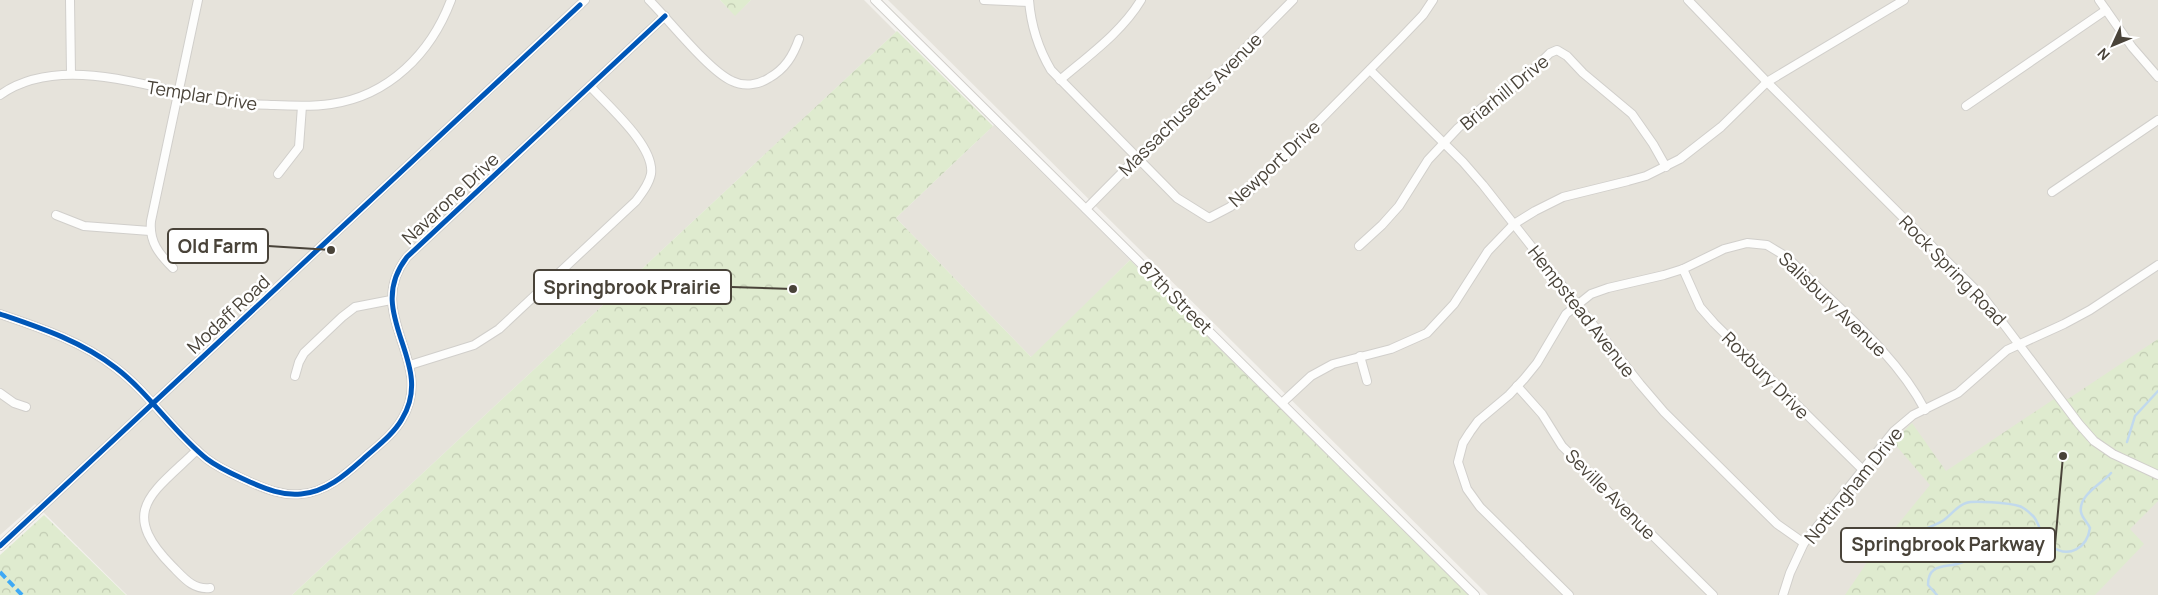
<svg xmlns="http://www.w3.org/2000/svg" width="2158" height="595" viewBox="0 0 2158 595" font-family="Manrope,sans-serif">
	<style>
		.residential { fill: #e6e3db }
		.forest { fill: url(#forest-crowns) }
		.lines { fill: none; stroke-linecap: round; stroke-linejoin: round }
		.stream { stroke: #c1d9ed; stroke-width: 2.5 }
		.minor-casing { stroke: #d1cfcb; stroke-width: 10 }
		.minor { stroke: #fdfdfc; stroke-width: 8 }
		.quiet { stroke: #3fa9f5; stroke-width: 4; stroke-dasharray: 8 4; stroke-linecap: butt }
		.cycleway-casing { stroke: #fff; stroke-width: 8 }
		.cycleway { stroke: #0057b8; stroke-width: 5 }
		.labels { text-anchor: middle; dominant-baseline: central; stroke-width: 5; stroke-linejoin: round; paint-order: stroke }
		.street-label { font-size: 18px; fill: #494339; stroke: #fff }
		.leader { fill: none; stroke: #494339; stroke-width: 2 }
		.callout-dot { fill: #494339; stroke: #fff; stroke-width: 2 }
		.callout { fill: #fff; stroke: #494339; stroke-width: 2 }
		.callout-label { font-size: 19px; text-anchor: middle; font-weight: bold; fill: #494339 }
	</style>
	<defs>
		<pattern id="forest-crowns" width="20" height="18" patternUnits="userSpaceOnUse" patternTransform="scale(1.25)"><rect width="20" height="18" fill="#dfebcf"/><path d="M2 6a3 3 0 1 1 6 0M12 15a3 3 0 1 1 6 0" fill="none" stroke="#c1cbb2"/></pattern>
	</defs>
	<rect width="100%" height="100%" fill="#f3f1ed"/>
	<g class="residential">
		<path d="M0,0H720L735,15L751,0H864L896,32L292,595H127L35,504L0,535Z"/>
		<path d="M888,0H2158V595H1488Z"/>
		<path d="M994,125L1130,260L1032,358L896,218Z"/>
	</g>
	<g class="forest">
		<path d="M720,0H751L735,16Z"/>
		<path d="M897,31L993,126L896,218L1031,357L1130,260L1469,595H292Z"/>
		<path d="M2158,339V501L2130,529L2144,544L2095,595H1845L1868,561L1930,485L1893,442L1912,423L1946,471L2054,399H2068Z"/>
		<path d="M44,515L126,595H0V555Z"/>
	</g>
	<g class="lines">
		<g class="stream">
			<path d="M2127,442L2135,416L2158,391"/>
			<path d="M1937,595L1928,585C1928,561 1948,569 1963,562L1964,558C1952,532 1930,556 1914,547L1911,543C1916,529 1934,527 1944,520C1952,514 1957,506 1966,503C1973,500 2010,503 2019,506C2024,507 2030,513 2034,517C2041,527 2041,538 2051,546C2069,559 2087,548 2090,528C2088,523 2082,518 2081,512C2078,495 2103,483 2111,473"/>
		</g>
		<g class="minor-casing">
			<g id="minor">
				<path d="M70,0L71,74"/>
				<path d="M649,0C669,20 709,71 732,81C744,87 758,85 769,78C785,69 793,56 799,39"/>
				<path d="M875,0L1475,595"/>
				<path d="M984,0L1029,2"/>
				<path d="M1029,0C1031,26 1038,48 1051,70L1177,198L1209,218L1230,207L1248,193L1400,39L1423,15L1433,0"/>
				<path d="M1688,0L1767,82L1984,298L2079,424L2094,441L2113,454L2158,475"/>
				<path d="M2099,0L2132,47L2158,77"/>
				<path d="M1370,70L1463,162L1483,185L1640,384L1664,412L1777,524L1804,543"/>
				<path d="M1060,80C1088,56 1122,32 1141,0"/>
				<path d="M0,95C62,51 157,91 225,102C241,105 258,104 274,105C293,106 312,107 331,104C389,96 431,53 451,0"/>
				<path d="M1966,106L2106,10"/>
				<path d="M278,174L299,147L302,106"/>
				<path d="M2052,192L2158,120"/>
				<path d="M1086,209L1293,0"/>
				<path d="M56,215L84,226L150,231"/>
				<path d="M1359,246L1382,225L1399,206L1428,160L1458,128L1483,107L1517,85L1550,53L1557,50L1567,56L1583,73L1632,114L1653,144L1666,167"/>
				<path d="M173,268C159,254 149,242 151,221L198,0"/>
				<path d="M1683,269L1700,307L1714,323L1863,470"/>
				<path d="M0,314C41,328 81,341 116,368C150,394 173,432 207,459C220,469 235,475 250,482C266,489 283,496 301,494C326,492 345,475 363,459C376,447 393,435 402,419C437,362 362,315 407,257L665,16"/>
				<path d="M1360,356L1367,381"/>
				<path d="M410,365L474,345L499,329L636,201C642,193 649,184 651,174C655,146 608,106 590,86"/>
				<path d="M295,376L299,362L304,353L342,317L355,307L391,300"/>
				<path d="M1517,386L1542,414L1562,446L1713,595"/>
				<path d="M0,393L14,403L26,407"/>
				<path d="M1283,402L1311,376L1333,364L1391,349L1427,333L1454,304L1488,251L1514,224L1535,211L1563,197L1628,181L1646,176L1680,159L1721,127L1767,82L1904,0"/>
				<path d="M197,450C153,493 117,510 172,566C184,578 193,590 210,588"/>
				<path d="M0,546L585,0"/>
				<path d="M1569,595L1480,507L1467,489L1458,462L1463,443L1470,432L1478,421L1509,395L1524,379L1537,363L1566,314L1591,294L1608,288L1664,275L1683,269L1724,249L1747,243L1767,245L1787,257L1796,266C1840,310 1896,354 1925,410"/>
				<path d="M1783,595L1790,573L1804,543L1894,431L1913,415L1958,393L2007,350L2064,324L2090,310L2158,265"/>
			</g>
		</g>
		<use href="#minor" class="minor"/>
		<path class="quiet" d="M0,572L22,595"/>
		<g class="cycleway-casing">
			<g id="cycleway">
				<path d="M0,314C41,328 81,341 116,368C150,394 173,432 207,459C220,469 235,475 250,482C266,489 283,496 301,494C326,492 345,475 363,459C376,447 393,435 402,419C437,362 362,315 407,257L665,16"/>
				<path d="M0,546L580,5"/>
			</g>
		</g>
		<use href="#cycleway" class="cycleway"/>
	</g>
	<g class="labels">
		<g class="street-label">
			<text transform="translate(1504 92) rotate(-39)">Briarhill Drive</text>
			<text transform="translate(202 95) rotate(9)">Templar Drive</text>
			<text transform="translate(1190 104) rotate(-45)">Massachusetts Avenue</text>
			<text transform="translate(1274 163) rotate(-43)">Newport Drive</text>
			<text transform="translate(450 198) rotate(-43)">Navarone Drive</text>
			<text transform="translate(1953 270) rotate(46)">Rock Spring Road</text>
			<text transform="translate(1176 297) rotate(45)">87th Street</text>
			<text transform="translate(1833 304) rotate(44)">Salisbury Avenue</text>
			<text transform="translate(1582 311) rotate(52)">Hempstead Avenue</text>
			<text transform="translate(228 314) rotate(-43)">Modaff Road</text>
			<text transform="translate(1766 375) rotate(45)">Roxbury Drive</text>
			<text transform="translate(1853 485) rotate(-51)">Nottingham Drive</text>
			<text transform="translate(1611 494) rotate(45)">Seville Avenue</text>
		</g>
	</g>
	<path class="leader" d="M331 250L268 246M793 289L731 287M2063 456L2055 545"/>
	<g class="callout-dot">
		<circle cx="331" cy="250" r="5"/>
		<circle cx="793" cy="289" r="5"/>
		<circle cx="2063" cy="456" r="5"/>
	</g>
	<g class="callout">
		<rect x="168" y="229" width="100" height="34" rx="5"/>
		<rect x="534" y="270" width="197" height="34" rx="5"/>
		<rect x="1841" y="528" width="214" height="34" rx="5"/>
	</g>
	<g class="callout-label">
		<text x="218" y="253">Old Farm</text>
		<text x="632" y="294">Springbrook Prairie</text>
		<text x="1948" y="551">Springbrook Parkway</text>
	</g>
	<g transform="translate(2113 45) rotate(226)" stroke="#ffffff" stroke-width="4" paint-order="stroke">
	<path d="M0-4L9 19L0 12L-9 19Z" fill="#494339"/>
	<text y="-8" font-size="14" font-weight="bold" text-anchor="middle" fill="#494339">N</text>
	</g>
</svg>
